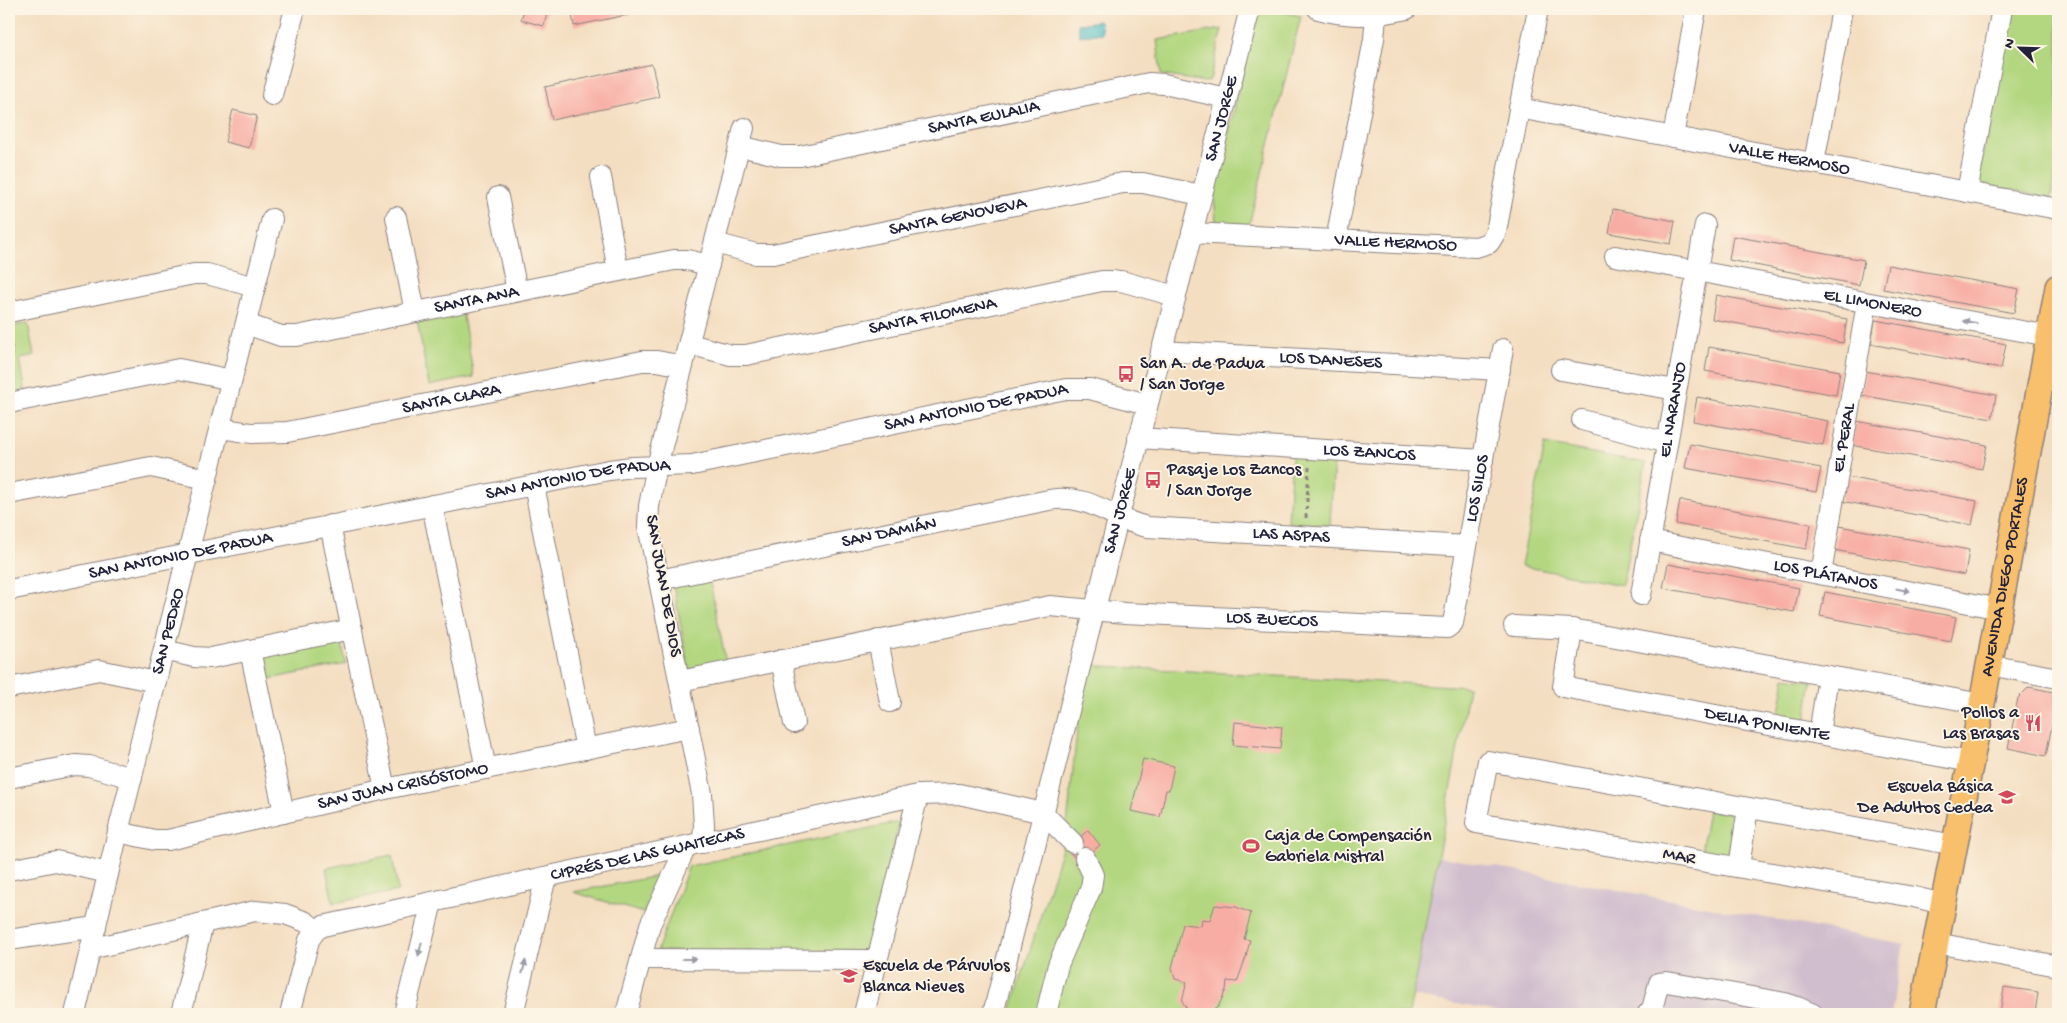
<svg xmlns="http://www.w3.org/2000/svg" width="2067" height="1023" viewBox="0 0 2067 1023" font-family="'Gochi Hand',sans-serif">
	<style>
		.industrial { fill: #d0bdcd }
		.green { fill: #b2d780; stroke: #6a7c5e }
		.water { fill: #4fbdc5; stroke: #387080 }
		.building { fill: #f8ada4 }
		.lines { fill: none; stroke-linecap: round; stroke-linejoin: round }
		.minor-casing { stroke: #8b807e; stroke-width: 22 }
		.major-casing { stroke: #8b807e; stroke-width: 28 }
		.path { stroke: #8b807e; stroke-width: 3; stroke-dasharray: 4 4; stroke-linecap: butt }
		.minor { stroke: #fff; stroke-width: 20 }
		.major { stroke: #f8bf6c; stroke-width: 25 }
		.oneway { fill: #9c9ca7 }
		.labels { text-anchor: middle; dominant-baseline: central; stroke-width: 4; stroke-linejoin: round; paint-order: stroke }
		.street-label { font-size: 18px; fill: #22223b; stroke: #fcf5e5 }
		.poi-label { font-size: 18px; fill: #22223b; stroke: #fcf5e5; text-anchor: start }
	</style>
	<rect width="100%" height="100%" fill="#fcf5e5"/>
	<filter id="ink" filterUnits="userSpaceOnUse"><feTurbulence type="fractalNoise" baseFrequency=".02" numOctaves="2"/><feDisplacementMap in="SourceGraphic" scale="10" xChannelSelector="R" yChannelSelector="G"/><feConvolveMatrix kernelMatrix="1 2 1 2 8 2 1 2 1" color-interpolation-filters="sRGB"/></filter>
	<filter id="wash" filterUnits="userSpaceOnUse"><feTurbulence type="fractalNoise" baseFrequency=".0096" numOctaves="4" result="noise"/><feDisplacementMap in="SourceGraphic" scale="20" xChannelSelector="R" yChannelSelector="G"/><feGaussianBlur stdDeviation="1.12" result="paint"/><feColorMatrix in="noise" values="0 0 0 0 0 0 0 0 0 0 0 0 0 0 0 0 0 1.4 0 .05"/><feComposite in="paint" operator="in"/></filter>
	<g filter="url(#wash)">
		<rect width="100%" height="100%" fill="#f4dec1"/>
		<path class="industrial" d="M1437,856L1904,944L1891,1014H1511L1413,996Z"/>
		<g class="green">
			<path d="M1258,9H1269L1301,16L1249,225L1216,222L1214,194Z"/>
			<path d="M2012,9H2058V162L2051,198L1977,183Z"/>
			<path d="M1222,29L1210,80L1205,82L1161,75L1157,40Z"/>
			<path d="M462,311L474,377L429,386L417,320Z"/>
			<path d="M28,323L34,356L20,359L26,394L9,397V327Z"/>
			<path d="M1545,444L1646,463L1622,585L1521,566Z"/>
			<path d="M1292,455L1334,457L1330,525L1288,523Z"/>
			<path d="M709,577L726,663L689,670L673,584Z"/>
			<path d="M341,639L346,664L269,679L265,654Z"/>
			<path d="M1084,665L1469,687L1409,1014H1010L1066,835Z"/>
			<path d="M1785,677L1812,681L1805,723L1778,719Z"/>
			<path d="M1708,810L1735,814L1728,856L1701,852Z"/>
			<path d="M899,822L871,952L657,951L689,866Z"/>
			<path d="M392,855L398,891L333,903L326,868Z"/>
			<path d="M663,875L644,913L573,892Z"/>
		</g>
		<path class="water" d="M1100,21L1102,33L1080,36L1078,24Z"/>
		<g id="blocks">
			<g class="building">
				<path d="M524,9H548L544,26L521,20Z"/>
				<path d="M571,9H651V10L574,26Z"/>
				<path d="M652,64L659,97L552,120L545,87Z"/>
				<path d="M233,110L257,116L249,148L225,142Z"/>
				<path d="M1613,209L1675,221L1671,244L1609,233Z"/>
				<path d="M1733,236L1864,260L1859,285L1729,260Z"/>
				<path d="M1888,265L2019,289L2014,313L1883,289Z"/>
				<path d="M1716,295L1847,319L1843,343L1712,319Z"/>
				<path d="M1875,320L2006,344L2001,369L1871,344Z"/>
				<path d="M1709,347L1840,371L1836,395L1705,371Z"/>
				<path d="M1865,371L1996,395L1992,419L1861,395Z"/>
				<path d="M1697,397L1828,421L1823,445L1693,421Z"/>
				<path d="M1856,421L1987,445L1982,469L1851,445Z"/>
				<path d="M1690,444L1821,468L1816,492L1685,468Z"/>
				<path d="M1846,477L1977,501L1972,525L1841,501Z"/>
				<path d="M1680,500L1811,524L1806,549L1676,524Z"/>
				<path d="M1839,526L1969,550L1965,575L1834,550Z"/>
				<path d="M1668,564L1799,588L1794,612L1663,588Z"/>
				<path d="M1825,592L1956,617L1951,641L1820,616Z"/>
				<path d="M2029,687L2058,693L2046,756L2008,748L2018,698Z"/>
				<path d="M1235,722L1282,727L1280,749L1233,745Z"/>
				<path d="M1143,759L1174,766L1169,790H1166L1160,817L1131,811Z"/>
				<path d="M1088,830L1100,845L1079,863L1067,849Z"/>
				<path d="M1215,905L1236,907L1251,913L1244,939L1250,940L1246,957L1237,982L1227,981L1226,990L1218,1007L1207,1014H1190L1182,1001L1187,982L1175,979L1172,968L1183,924L1201,926L1202,919L1210,920Z"/>
				<path d="M2004,987L2038,992L2035,1014H2000Z"/>
			</g>
		</g>
	</g>
	<g filter="url(#ink)">
		<use href="#blocks" fill-opacity="0" stroke="#8b807e" stroke-width="1"/>
		<g class="lines">
			<g class="minor-casing">
				<g id="minor">
					<path d="M1318,9C1349,18 1376,16 1407,9"/>
					<path d="M272,95L295,9"/>
					<path id="s1" d="M1519,108L2058,209"/>
					<path d="M1673,137L1696,9"/>
					<path id="s2" d="M740,146L781,156H800L1149,83L1164,84L1226,98"/>
					<path d="M1814,163L1842,9"/>
					<path d="M601,177L618,271"/>
					<path d="M1967,192L2002,9"/>
					<path d="M498,197L517,291"/>
					<path d="M396,217L415,312"/>
					<path id="s3" d="M1192,233L1476,247L1489,243L1496,232L1538,9"/>
					<path d="M1336,240L1374,39L1376,15"/>
					<path id="s4" d="M715,243L756,254H773L1123,183H1143L1201,195"/>
					<path id="s5" d="M1615,256L2049,336"/>
					<path d="M9,312L194,274H207L255,287"/>
					<path id="s6" d="M246,324L281,336H297L674,260H687L709,265"/>
					<path id="s7" d="M689,344L731,355H746L1102,281H1121L1175,296"/>
					<path id="s8" d="M1161,351L1500,370"/>
					<path d="M1561,370L1676,390"/>
					<path d="M2041,379L2058,382"/>
					<path d="M9,403L179,369L232,380"/>
					<path d="M1582,420L1667,443"/>
					<path id="s9" d="M220,428L251,433L287,432L642,361H657L683,366"/>
					<path id="s10" d="M1138,438L1483,460"/>
					<path d="M534,485L586,749"/>
					<path d="M9,494L151,467L207,479"/>
					<path d="M432,505L486,769"/>
					<path d="M330,525L385,789"/>
					<path id="s11" d="M1650,541L2000,609"/>
					<path id="s12" d="M1821,574L1867,303"/>
					<path id="s13" d="M659,580L1049,500C1091,493 1110,519 1147,527L1467,546"/>
					<path id="s14" d="M9,590L609,470L632,467L692,465L1066,389H1090L1147,404"/>
					<path id="s15" d="M1641,595L1705,225"/>
					<path d="M1514,626L1572,629L1982,704"/>
					<path id="s16" d="M1572,629L1563,687L1971,762"/>
					<path d="M878,640L890,702"/>
					<path d="M164,650L194,657L211,658L352,629"/>
					<path d="M250,650L284,813"/>
					<path d="M781,660L794,723"/>
					<path d="M1989,665L2058,678"/>
					<path id="s17" d="M680,681L1050,606L1125,613L1447,628L1453,623L1503,349"/>
					<path d="M9,688L99,670L156,682"/>
					<path d="M1819,734L1828,677"/>
					<path d="M9,778L75,765L89,766L132,778"/>
					<path id="s18" d="M118,832L155,840H168L385,789L689,728"/>
					<path d="M703,843L704,825L702,794L648,526L649,506L657,466L744,128"/>
					<path d="M1739,867L1748,808"/>
					<path d="M9,870L56,861L108,873"/>
					<path d="M1943,904L1914,897L1476,823L1488,761L1955,845"/>
					<path d="M9,940L96,927"/>
					<path d="M1936,943L2058,966"/>
					<path d="M90,949L255,911L285,914L306,922L316,930"/>
					<path d="M641,959L878,960"/>
					<path d="M1648,1013L1652,1009L1659,983L1667,982L1785,1003L1797,1007L1813,1014"/>
					<path id="s19" d="M75,1014L118,832L272,219"/>
					<path d="M181,1014L203,923"/>
					<path id="s20" d="M290,1014L309,940L316,930L323,926L918,795L959,794L1043,813L1073,843"/>
					<path d="M404,1014L432,902"/>
					<path d="M513,1014L546,877"/>
					<path d="M626,1014L650,925L686,847"/>
					<path d="M864,1014L918,795"/>
					<path id="s21" d="M993,1014L1083,655L1250,9"/>
					<path d="M1046,1014L1058,965L1091,888L1093,875L1085,858"/>
				</g>
			</g>
			<g class="major-casing">
				<g id="major">
					<path id="s22" d="M1922,1014L1982,704L2058,287"/>
				</g>
			</g>
			<g class="path">
				<path d="M9,329L12,351L9,362"/>
				<path d="M1306,518L1309,467"/>
			</g>
			<use href="#minor" class="minor"/>
			<use href="#major" class="major"/>
		</g>
		<defs><path id="oneway-solid" d="M-6-.8H1V-3.2L6.5 0L1 3.2V.8H-6Z" transform="scale(1.25)"/></defs>
		<g class="oneway">
			<use href="#oneway-solid" transform="translate(1970 322) rotate(-170)"/>
			<use href="#oneway-solid" transform="translate(1903 590) rotate(11)"/>
			<use href="#oneway-solid" transform="translate(420 949) rotate(104)"/>
			<use href="#oneway-solid" transform="translate(689 959)"/>
			<use href="#oneway-solid" transform="translate(524 967) rotate(-76)"/>
		</g>
	</g>
	<defs>
		<g id="bus-bare" transform="scale(1.35)"><path d="M-5-6H5V4H4V6H2V4H-2V6H-4V4H-5ZM-3.5-4V0h7V-4ZM-3.5 1.2v1.5H-2V1.2ZM2 1.2v1.5H3.5V1.2Z" fill="#d1495b" stroke="#fcf5e5" stroke-width="2.5" paint-order="stroke"/></g>
		<g id="restaurant-bare" transform="scale(1.35)"><path d="M-5-6h1v4h1v-4h1v4h1v-4h1v5L-1.5 .5V6h-2V.5L-5-1ZM5-6V6H3V1.5H1.5Q1.5-4 5-6Z" fill="#d1495b" stroke="#fcf5e5" stroke-width="2.5" paint-order="stroke"/></g>
		<g id="school-bare" transform="scale(1.35)"><path d="M0-5L7-2L0 1L-7-2ZM-4 1L0 2.5L4 1V4Q0 6-4 4Z" fill="#d1495b" stroke="#fcf5e5" stroke-width="2.5" paint-order="stroke"/></g>
		<g id="stadium-bare" transform="scale(1.35)"><path d="M0-5a6.5 5 0 1 0 0 10a6.5 5 0 1 0 0-10ZM-3.5-1.8h7v3.6h-7Z" fill="#d1495b" stroke="#fcf5e5" stroke-width="2.5" paint-order="stroke"/></g>
	</defs>
	<g fill-rule="evenodd">
		<use href="#bus-bare" x="1126" y="374"/>
		<use href="#bus-bare" x="1153" y="480"/>
		<use href="#restaurant-bare" x="2033" y="723"/>
		<use href="#school-bare" x="2007" y="797"/>
		<use href="#stadium-bare" x="1251" y="846"/>
		<use href="#school-bare" x="849" y="976"/>
	</g>
	<g class="labels">
		<g class="street-label">
			<text stroke="none"><textPath href="#s2" startOffset="249">SANTA EULALIA</textPath></text>
			<text stroke="none"><textPath href="#s21" startOffset="924">SAN JORGE</textPath></text>
			<text stroke="none"><textPath href="#s1" startOffset="275">VALLE HERMOSO</textPath></text>
			<text stroke="none"><textPath href="#s4" startOffset="248">SANTA GENOVEVA</textPath></text>
			<text stroke="none"><textPath href="#s3" startOffset="204">VALLE HERMOSO</textPath></text>
			<text stroke="none"><textPath href="#s6" startOffset="236">SANTA ANA</textPath></text>
			<text stroke="none"><textPath href="#s5" startOffset="262">EL LIMONERO</textPath></text>
			<text stroke="none"><textPath href="#s7" startOffset="249">SANTA FILOMENA</textPath></text>
			<text stroke="none"><textPath href="#s8" startOffset="170">LOS DANESES</textPath></text>
			<text stroke="none"><textPath href="#s9" startOffset="235">SANTA CLARA</textPath></text>
			<text stroke="none"><textPath href="#s14" startOffset="985">SAN ANTONIO DE PADUA</textPath></text>
			<text stroke="none"><textPath href="#s15" startOffset="188">EL NARANJO</textPath></text>
			<text stroke="none"><textPath href="#s12" startOffset="138">EL PERAL</textPath></text>
			<text stroke="none"><textPath href="#s10" startOffset="232">LOS ZANCOS</textPath></text>
			<text stroke="none"><textPath href="#s14" startOffset="580">SAN ANTONIO DE PADUA</textPath></text>
			<text stroke="none"><textPath href="#s17" startOffset="920">LOS SILOS</textPath></text>
			<text stroke="none"><textPath href="#s21" startOffset="519">SAN JORGE</textPath></text>
			<text stroke="none"><textPath href="#s13" startOffset="235">SAN DAMIÁN</textPath></text>
			<text stroke="none"><textPath href="#s13" startOffset="646">LAS ASPAS</textPath></text>
			<text stroke="none"><textPath href="#s14" startOffset="175">SAN ANTONIO DE PADUA</textPath></text>
			<text stroke="none"><textPath href="#s11" startOffset="179">LOS PLÁTANOS</textPath></text>
			<text stroke="none"><textPath href="#s22" startOffset="445">AVENIDA DIEGO PORTALES</textPath></text>
			<text transform="translate(663 586) rotate(80)">SAN JUAN DE DIOS</text>
			<text stroke="none"><textPath href="#s17" startOffset="600">LOS ZUECOS</textPath></text>
			<text stroke="none"><textPath href="#s19" startOffset="394">SAN PEDRO</textPath></text>
			<text stroke="none"><textPath href="#s16" startOffset="266">DELIA PONIENTE</textPath></text>
			<text stroke="none"><textPath href="#s18" startOffset="292">SAN JUAN CRISÓSTOMO</textPath></text>
			<text stroke="none"><textPath href="#s20" startOffset="429">CIPRÉS DE LAS GUAITECAS</textPath></text>
			<text transform="translate(1679 857) rotate(10)">MAR</text>
		</g>
		<g class="poi-label">
			<text x="1140" y="364">San A. de Padua<tspan x="1140" dy="21">/ San Jorge</tspan></text>
			<text x="1167" y="470">Pasaje Los Zancos<tspan x="1167" dy="21">/ San Jorge</tspan></text>
			<text x="2019" y="713" text-anchor="end">Pollos a<tspan x="2019" dy="21">Las Brasas</tspan></text>
			<text x="1993" y="787" text-anchor="end">Escuela Básica<tspan x="1993" dy="21">De Adultos Cedea</tspan></text>
			<text x="1265" y="836">Caja de Compensación<tspan x="1265" dy="21">Gabriela Mistral</tspan></text>
			<text x="863" y="966">Escuela de Párvulos<tspan x="863" dy="21">Blanca Nieves</tspan></text>
		</g>
	</g>
	<rect width="2067" height="1023" fill="none" stroke="#fcf5e5" stroke-width="30"/>
	<g transform="translate(2020 48) rotate(293)" stroke="#fcf5e5" stroke-width="4" paint-order="stroke">
	<path d="M0-4L9 19L0 12L-9 19Z" fill="#22223b"/>
	<text y="-8" font-size="14" font-weight="bold" text-anchor="middle" fill="#22223b">N</text>
	</g>
</svg>
